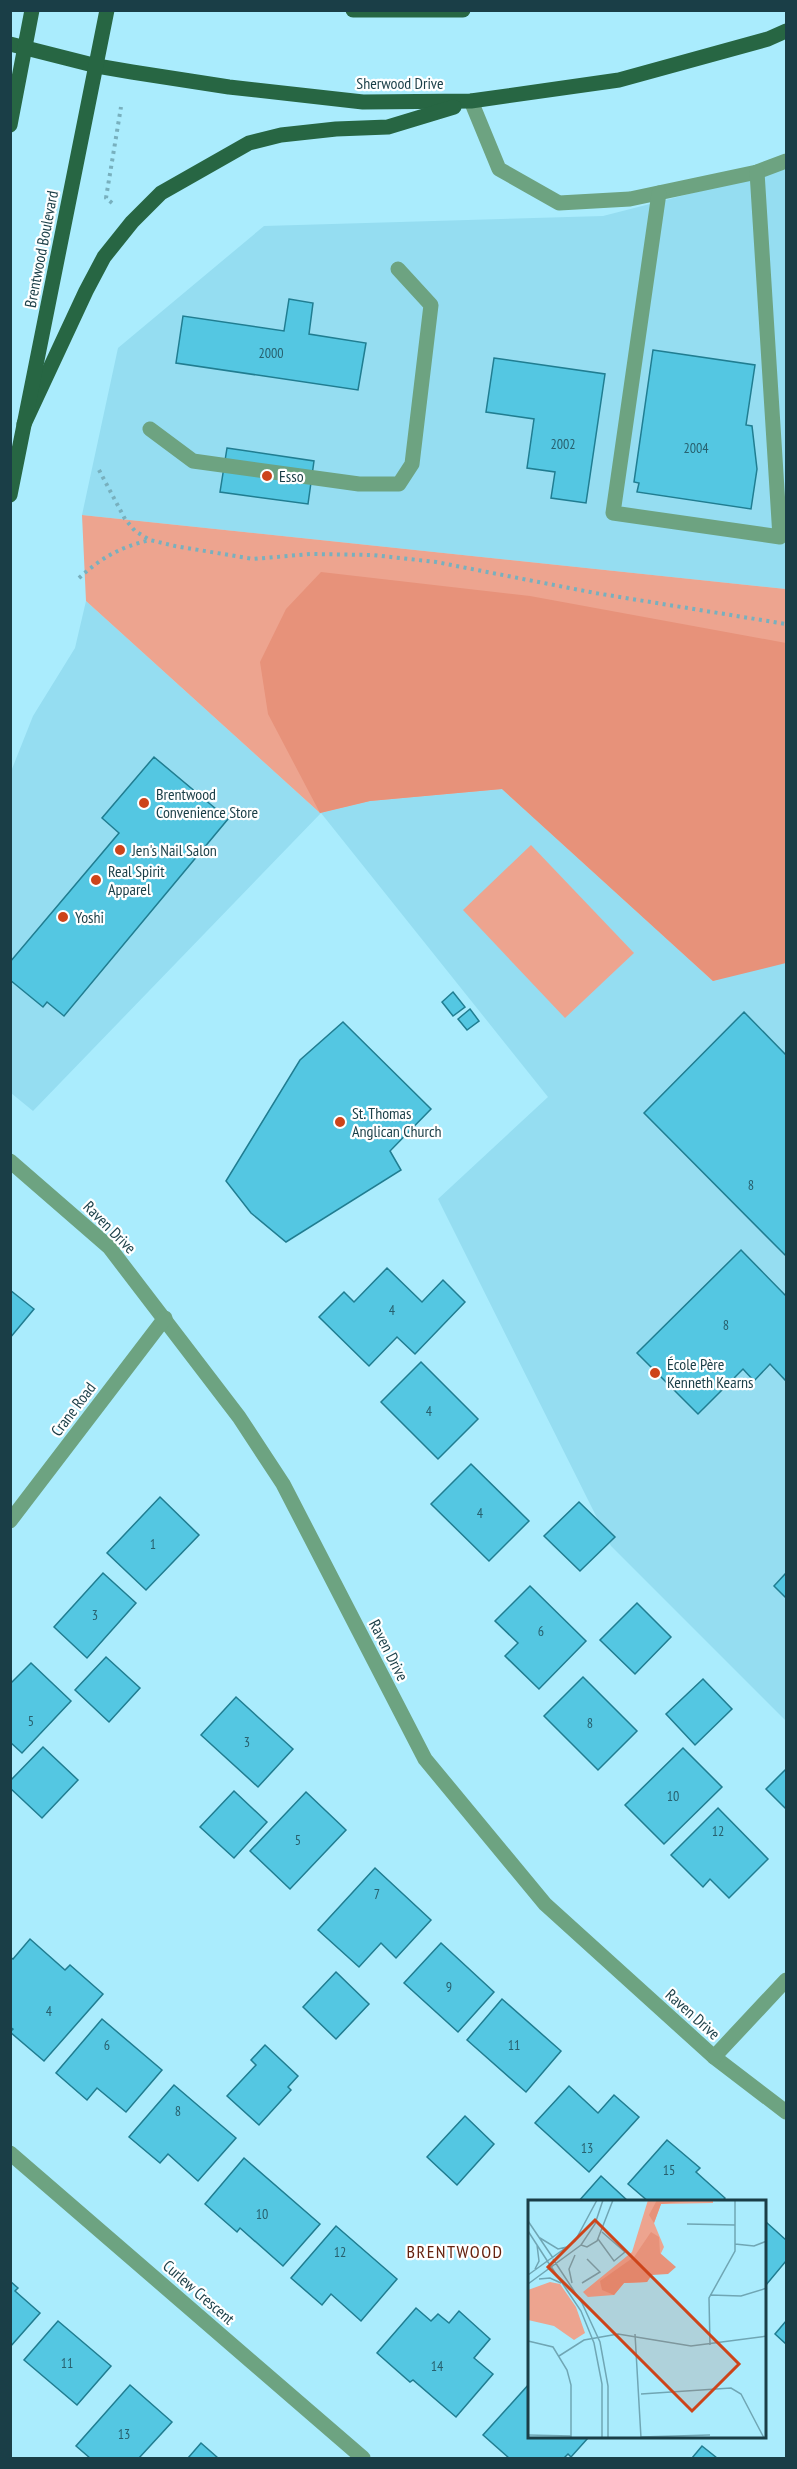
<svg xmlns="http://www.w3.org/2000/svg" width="797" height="2469" viewBox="0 0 797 2469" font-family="'PT Sans Narrow',sans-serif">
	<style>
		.built { fill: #95ddf1 }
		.green { fill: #eda48f }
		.forest { fill: #e7927a }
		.building { fill: #54c7e2; stroke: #207d91; stroke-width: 1.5 }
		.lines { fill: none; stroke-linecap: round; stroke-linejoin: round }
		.path { stroke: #78b0be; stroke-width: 4; stroke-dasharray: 3 4.5; stroke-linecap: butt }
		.minor { stroke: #6da381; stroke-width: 15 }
		.major { stroke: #276643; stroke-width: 15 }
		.poi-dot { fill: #cd441a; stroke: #fff; stroke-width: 2 }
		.labels { text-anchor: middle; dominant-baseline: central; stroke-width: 4.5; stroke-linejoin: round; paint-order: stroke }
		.number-label { font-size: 14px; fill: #28606e }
		.street-label { font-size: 16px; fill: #1a3e47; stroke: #fff }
		.poi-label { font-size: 16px; fill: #1a3e47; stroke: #fff; text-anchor: start }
		.neighbourhood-label { font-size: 18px; letter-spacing: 1.5px; fill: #652310; stroke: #fff }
		.inset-road { fill: none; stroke: #70a6b4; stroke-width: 1.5 }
		.view { fill: #cd441a; fill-opacity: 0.15; stroke: #cd441a; stroke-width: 3 }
		.inset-edge { fill: none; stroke: #1a3e47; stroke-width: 3 }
	</style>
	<rect width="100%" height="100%" fill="#aaecfd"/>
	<g class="built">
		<path d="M786,169V589L82,515L118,348L264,226L603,216Z"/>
		<path d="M86,601L320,813L370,801L502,789L713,981L786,956V1721L611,1546L438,1199L548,1097L321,813L33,1111L11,1093L10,774L33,716L75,648Z"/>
	</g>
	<g class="green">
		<path d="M82,515L786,589V956L713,981L502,789L370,801L320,813L86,601Z"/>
		<path d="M531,845L634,953L565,1018L463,910Z"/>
	</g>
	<path class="forest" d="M321,572L530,596L786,643V963L713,981L502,789L370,801L320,813L268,714L260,662L286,609Z"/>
	<g class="building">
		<path d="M289,299L313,303L309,334L366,343L358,390L176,363L183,316L284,331Z"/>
		<path d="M653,350L755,365L746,425L752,426L757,469L751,509L637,492L639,483L634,482Z"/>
		<path d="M494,358L605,374L586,503L551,498L555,472L527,468L534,419L486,412Z"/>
		<path d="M227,448L314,461L308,504L220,492Z"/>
		<path d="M154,757L228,819L64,1016L47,1002L43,1007L10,980V962L119,833L102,818Z"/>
		<path d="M453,992L465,1007L453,1016L442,1002Z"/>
		<path d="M470,1009L479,1021L467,1030L458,1019Z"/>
		<path d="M744,1012L786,1055V1256L644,1113Z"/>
		<path d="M343,1022L431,1109L390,1151L401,1170L286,1242L251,1213L226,1181L300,1060Z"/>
		<path d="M741,1250L786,1296V1381L770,1364L754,1381L743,1369L698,1414L637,1353Z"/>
		<path d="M387,1268L422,1302L443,1280L465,1302L415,1354L397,1337L369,1366L319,1317L344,1292L354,1302Z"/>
		<path d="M10,1290L34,1309L10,1338Z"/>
		<path d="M421,1362L478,1419L438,1459L381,1402Z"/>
		<path d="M471,1464L529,1521L489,1561L431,1504Z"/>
		<path d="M160,1497L199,1535L146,1590L107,1553Z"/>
		<path d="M579,1502L615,1537L580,1571L544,1536Z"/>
		<path d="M103,1573L136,1603L87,1658L54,1627Z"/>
		<path d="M786,1573V1598L774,1586Z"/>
		<path d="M530,1586L586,1641L539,1689L505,1656L518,1643L495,1621Z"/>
		<path d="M637,1603L671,1637L635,1674L600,1640Z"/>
		<path d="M106,1657L140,1688L109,1722L75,1690Z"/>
		<path d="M31,1663L71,1701L22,1753L10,1742V1684Z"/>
		<path d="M583,1677L637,1731L598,1770L544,1716Z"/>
		<path d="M703,1679L732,1709L695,1745L666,1714Z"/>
		<path d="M236,1697L293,1749L258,1787L201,1735Z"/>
		<path d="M43,1747L78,1780L42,1818L10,1788V1781Z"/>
		<path d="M683,1748L722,1787L664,1844L625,1805Z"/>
		<path d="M786,1769V1809L766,1789Z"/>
		<path d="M234,1791L267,1822L234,1858L200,1827Z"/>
		<path d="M306,1792L346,1830L290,1889L250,1851Z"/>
		<path d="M718,1808L768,1859L729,1898L710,1879L703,1887L671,1855Z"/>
		<path d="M375,1868L431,1920L396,1958L381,1943L359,1967L318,1930Z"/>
		<path d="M30,1939L65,1970L70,1965L103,1994L44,2061L10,2032L13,2029L10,2027V1957L13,1959Z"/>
		<path d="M441,1943L494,1992L458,2032L404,1983Z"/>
		<path d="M336,1972L369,2004L336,2039L303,2007Z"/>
		<path d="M502,1999L561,2051L526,2092L467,2040Z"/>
		<path d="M102,2019L162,2070L126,2112L97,2088L87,2100L56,2073Z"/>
		<path d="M265,2045L298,2076L288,2087L291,2090L259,2125L227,2096L256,2065L251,2060Z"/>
		<path d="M174,2085L236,2138L198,2181L168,2154L160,2163L129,2137Z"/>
		<path d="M569,2086L598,2113L614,2095L639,2117L589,2172L535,2123Z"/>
		<path d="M465,2116L494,2144L457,2185L427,2157Z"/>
		<path d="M667,2140L700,2168L696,2172L725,2198L722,2202H649L628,2184Z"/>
		<path d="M244,2158L320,2224L283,2266L240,2228L237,2232L205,2204Z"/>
		<path d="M601,2176L629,2202H578Z"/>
		<path d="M766,2222L786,2240V2261L766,2285Z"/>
		<path d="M336,2226L397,2279L361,2321L331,2294L322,2305L291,2278Z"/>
		<path d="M10,2281L18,2288L15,2291L40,2313L10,2347Z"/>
		<path d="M416,2308L431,2321L438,2314L449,2323L459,2311L490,2339L474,2358L493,2374L456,2417L413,2380L410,2382L377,2353Z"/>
		<path d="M58,2321L111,2366L77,2405L24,2360Z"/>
		<path d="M786,2321V2344L775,2334Z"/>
		<path d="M530,2383V2438H588L571,2457L568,2454L564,2458H509L483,2435Z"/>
		<path d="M130,2385L172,2422L139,2458H90L76,2446Z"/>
		<path d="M201,2443L218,2458H188Z"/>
		<path d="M702,2446L717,2458H692Z"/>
	</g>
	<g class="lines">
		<g class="path">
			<path d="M112,203L106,198L121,107"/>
			<path d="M99,470L125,519L135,531L150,540L175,546L253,559L310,554L373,555L436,562L595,593L786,624"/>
			<path d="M79,578C101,558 120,547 150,540"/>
		</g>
		<g class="minor">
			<path d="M471,101L499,169L559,203L630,199L757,172L786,161"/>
			<path d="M659,193L613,513L780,537L757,172"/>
			<path d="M150,429L193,461L359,484H399L412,464L431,305L398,269"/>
			<path d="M10,1161L109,1247L239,1417L283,1484L425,1759L545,1904L714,2057L786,2112"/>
			<path d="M10,1521L165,1318"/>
			<path d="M714,2057L786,1980"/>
			<path d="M10,2153L363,2458"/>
		</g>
		<g class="major">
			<path d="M353,10H463"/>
			<path d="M10,44L97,66L132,72L229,87L363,102L471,101L619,80L768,39L786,31"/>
			<path d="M10,125L32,10"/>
			<path d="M24,424L86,291L104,257L132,222L161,193L249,143L281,135L336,129L388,127L454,107"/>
			<path d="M10,495L107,10"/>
		</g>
	</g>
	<g class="poi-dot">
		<circle cx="267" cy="476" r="6"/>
		<circle cx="144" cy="803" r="6"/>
		<circle cx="120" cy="850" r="6"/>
		<circle cx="96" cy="880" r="6"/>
		<circle cx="63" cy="917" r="6"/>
		<circle cx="340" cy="1122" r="6"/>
		<circle cx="655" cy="1373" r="6"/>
	</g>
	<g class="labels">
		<g class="number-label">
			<text x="271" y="353">2000</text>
			<text x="563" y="444">2002</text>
			<text x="696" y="448">2004</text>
			<text x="751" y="1185">8</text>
			<text x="392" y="1310">4</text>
			<text x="726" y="1325">8</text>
			<text x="429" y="1411">4</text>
			<text x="480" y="1513">4</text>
			<text x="153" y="1544">1</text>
			<text x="95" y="1615">3</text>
			<text x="541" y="1631">6</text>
			<text x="31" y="1721">5</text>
			<text x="590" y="1723">8</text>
			<text x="247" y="1742">3</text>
			<text x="673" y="1796">10</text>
			<text x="718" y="1831">12</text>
			<text x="298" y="1840">5</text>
			<text x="377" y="1894">7</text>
			<text x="449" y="1987">9</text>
			<text x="49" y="2011">4</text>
			<text x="107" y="2045">6</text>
			<text x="514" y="2045">11</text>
			<text x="178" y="2111">8</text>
			<text x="587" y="2148">13</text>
			<text x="669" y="2170">15</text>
			<text x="262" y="2214">10</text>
			<text x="340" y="2252">12</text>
			<text x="67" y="2363">11</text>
			<text x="437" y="2366">14</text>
			<text x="124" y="2434">13</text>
		</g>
		<g class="street-label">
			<text x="400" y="83">Sherwood Drive</text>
			<text transform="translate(41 249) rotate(-79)">Brentwood Boulevard</text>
			<text transform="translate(110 1227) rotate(45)">Raven Drive</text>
			<text transform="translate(73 1409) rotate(-53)">Crane Road</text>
			<text transform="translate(389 1650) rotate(63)">Raven Drive</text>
			<text transform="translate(693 2014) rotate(42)">Raven Drive</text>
			<text transform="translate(199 2292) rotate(41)">Curlew Crescent</text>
		</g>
		<g class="poi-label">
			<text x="279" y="476">Esso</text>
			<text x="156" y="794">Brentwood<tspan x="156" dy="18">Convenience Store</tspan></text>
			<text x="132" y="850">Jen's Nail Salon</text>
			<text x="108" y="871">Real Spirit<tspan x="108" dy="18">Apparel</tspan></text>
			<text x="75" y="917">Yoshi</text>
			<text x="352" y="1113">St. Thomas<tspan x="352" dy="18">Anglican Church</tspan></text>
			<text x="667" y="1364">École Père<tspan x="667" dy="18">Kenneth Kearns</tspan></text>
		</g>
		<g class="neighbourhood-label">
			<text x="455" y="2251">BRENTWOOD</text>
		</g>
	</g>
	<g transform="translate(528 2200)">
		<rect width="238" height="238" fill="#aaecfd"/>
		<path d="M120,0H185V3L133,4L126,23L136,47L119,82L96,83L86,95L60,97L55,92L104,52ZM22,82L32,84L48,107L57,133L46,140L26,126L0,120V90Z" fill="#eda48f"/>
		<path d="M129,0H161L162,1L133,4L126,23L121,15ZM123,32L131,37L132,53L148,67L140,74L124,75L119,82L96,83L86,95L74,90L72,81L106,57Z" fill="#e7927a"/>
		<path class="inset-road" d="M0,21L25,58M159,24L207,25M0,31L20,62M12,38L30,49L39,47M70,39L86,61L97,52L74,32M207,44L226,46L239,41M53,45L59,47L69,41L85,0M25,59L54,103L72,142L80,186V238M20,62L53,111L66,143L74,184V238M7,69L11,61L9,45M0,75L47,41L69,0M11,79L22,78L33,83M44,83L41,69L47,55M54,83L72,72L59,59M0,84L53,45L67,24L75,0M182,95L213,96L239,88M107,134L113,238M0,141L25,147L39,170L43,185V238M182,145L181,98L207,51V0M31,156L56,140L90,134L163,146L239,136M113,194L203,188L213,194L236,238M0,235L43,236M113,237L182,235"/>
		<path class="view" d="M67,20L211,164L164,211L20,67Z"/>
		<rect width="238" height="238" class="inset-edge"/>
	</g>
	<rect width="797" height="2469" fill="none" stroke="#1a3e47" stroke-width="24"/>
</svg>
